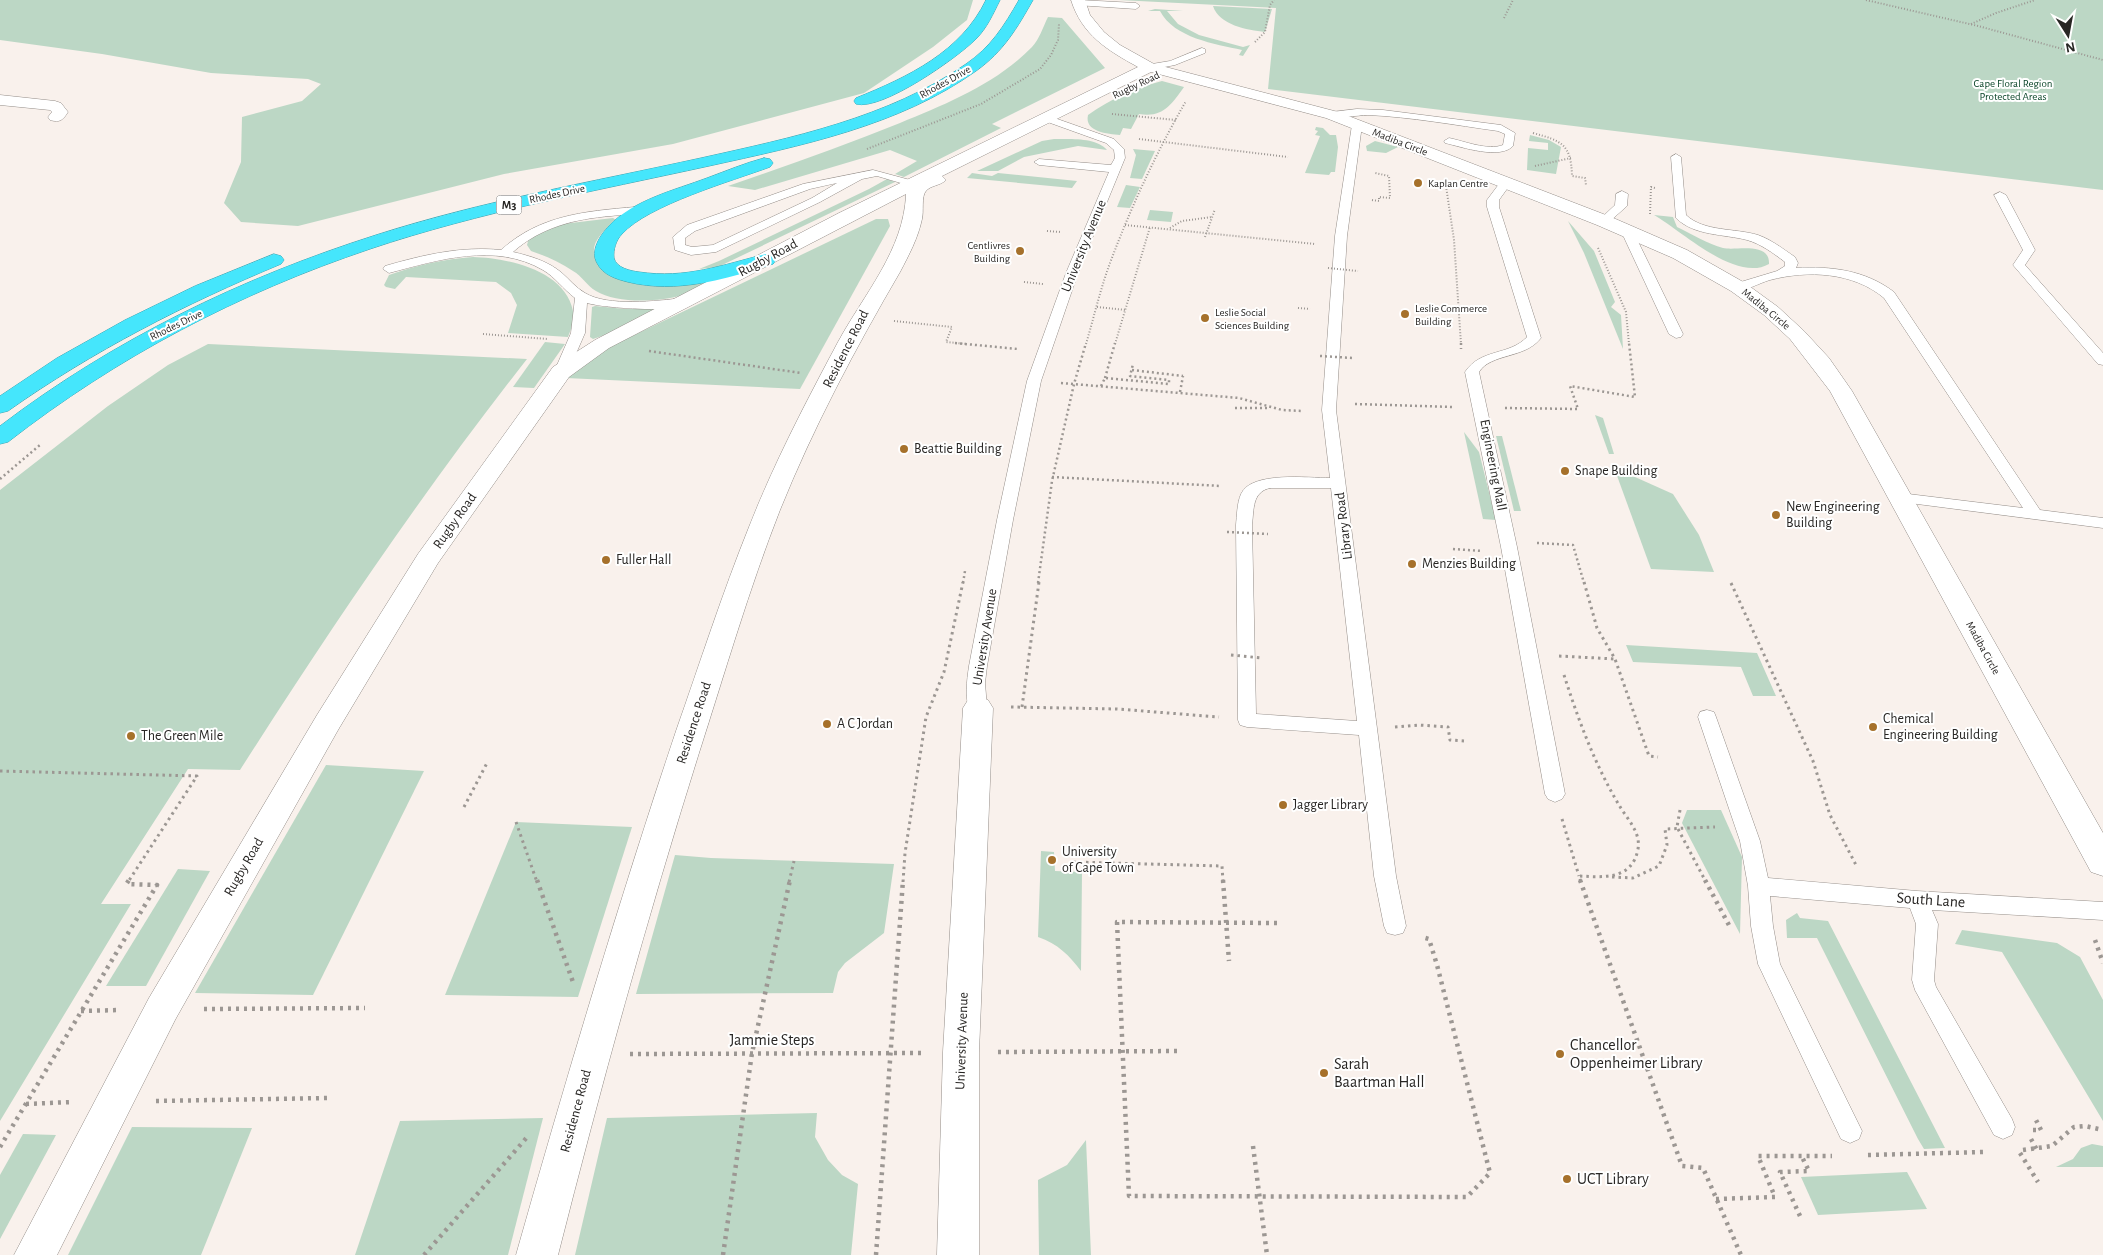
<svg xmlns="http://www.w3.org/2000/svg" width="2103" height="1255" viewBox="0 0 2103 1255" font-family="'Alegreya Sans',sans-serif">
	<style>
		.green { fill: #bcd7c5 }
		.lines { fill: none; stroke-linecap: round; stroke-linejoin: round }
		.lane-casing { stroke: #948d88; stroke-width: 1 }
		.street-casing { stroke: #948d88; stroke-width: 1 }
		.highway-casing { stroke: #3ba3b0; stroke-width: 1 }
		.path-far3 { stroke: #9c9793; stroke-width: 2; stroke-dasharray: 1 2; stroke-linecap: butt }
		.path-far2 { stroke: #9c9793; stroke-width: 2.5; stroke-dasharray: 2 3; stroke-linecap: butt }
		.path-far1 { stroke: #9c9793; stroke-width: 3; stroke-dasharray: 2.5 4; stroke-linecap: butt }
		.path { stroke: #9c9793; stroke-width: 4.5; stroke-dasharray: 3 5; stroke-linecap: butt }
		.lane { fill: #fff; fill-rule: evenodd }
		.street { fill: #fff; fill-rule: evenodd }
		.highway { fill: #45e6fc; fill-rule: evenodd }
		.path-bridge-far2 { stroke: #9c9793; stroke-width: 2; stroke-dasharray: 1 2; stroke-linecap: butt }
		.path-bridge-far1 { stroke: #9c9793; stroke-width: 2.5; stroke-dasharray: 2 3; stroke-linecap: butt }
		.path-bridge { stroke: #9c9793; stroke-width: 3; stroke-dasharray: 2.5 4; stroke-linecap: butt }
		.poi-dot { fill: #a6712b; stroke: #fff; stroke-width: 2 }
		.labels { text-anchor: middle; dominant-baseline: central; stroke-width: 4; stroke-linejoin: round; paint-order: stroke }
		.far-street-label { font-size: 11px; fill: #282624; stroke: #fff }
		.far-park-label { font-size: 11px; fill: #0b4529; stroke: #fff }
		.far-poi-label { font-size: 11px; fill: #282624; stroke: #fff; text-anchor: start }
		.shield { fill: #fff; stroke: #686766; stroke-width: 1 }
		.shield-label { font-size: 12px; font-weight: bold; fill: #282624 }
		.street-label { font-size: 14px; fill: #282624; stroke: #fff }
		.poi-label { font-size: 14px; fill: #282624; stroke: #fff; text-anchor: start }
		.near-street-label { font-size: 16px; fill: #282624; stroke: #fff }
		.near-poi-label { font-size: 16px; fill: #282624; stroke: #fff; text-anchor: start }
	</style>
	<rect width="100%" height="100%" fill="#f9f1ec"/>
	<g class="green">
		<path d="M0,0H973L967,20L933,47L864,93L673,144L504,174L298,226L241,222L224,203L241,162L242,117L302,101L321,84L308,79L211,73L102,54L0,40Z"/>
		<path d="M1119,0H2103V190L1268,89L1276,8Z"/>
		<path d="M1213,6L1272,9L1265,32C1247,30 1219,25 1213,6Z"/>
		<path d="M1155,9L1183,11H1167L1178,24L1199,35L1243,47L1250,45L1243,56L1239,55L1242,50C1215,44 1174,38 1160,11H1148Z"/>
		<path d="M1048,17L1062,18L1105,68L992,124L1001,128L904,177L895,174L917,161L890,150L755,190L728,186C786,166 843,146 900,123C946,104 996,84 1032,47C1039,40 1043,27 1048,17Z"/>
		<path d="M1162,81L1184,87C1171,105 1163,118 1139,114L1131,129L1123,128L1120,135C1108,134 1084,132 1088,115C1110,99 1136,88 1162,81Z"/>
		<path d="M1316,127L1323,128L1330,135H1336L1338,147L1335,172H1331L1329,175L1305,173L1320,136L1315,135L1318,131L1315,130Z"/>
		<path d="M1530,135L1549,140L1561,147L1556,174L1527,170L1528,148L1548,150V143L1529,141Z"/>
		<path d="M1054,139C1069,139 1097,137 1107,150L1078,146L1024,157L998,171H977L1042,141Z"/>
		<path d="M1375,141L1398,147L1386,153L1367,151L1366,146Z"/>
		<path d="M1133,149L1155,151L1142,179L1130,178L1136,155Z"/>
		<path d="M972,173L992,176L998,173L1077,181L1072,188L967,178Z"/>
		<path d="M887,179L895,182L718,267L699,269L719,261L869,189Z"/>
		<path d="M1126,185L1140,187L1130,208L1117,207Z"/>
		<path d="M1150,210L1173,212L1171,222L1147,220Z"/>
		<path d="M1654,215L1673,217L1677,227C1692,234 1708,244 1723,248C1736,251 1770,241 1769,264C1736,283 1682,231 1654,215Z"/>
		<path d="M613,218L616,220C594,238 582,255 611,273C623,281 636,285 650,286C666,288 695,281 707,284C699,287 691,292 683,295C660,302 616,304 596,291C587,286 582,276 573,271C560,262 546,256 531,251L527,245L529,238L554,225Z"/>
		<path d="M876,219H888L890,226L800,389L566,378L605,349Z"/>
		<path d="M1568,221L1594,251L1615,302L1611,307L1621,315L1623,349L1584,253Z"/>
		<path d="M473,257C507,258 565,270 573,311C575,320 571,329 568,337L508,333L517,305L511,293L496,282L406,277L395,289L386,287L384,285L389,275C417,265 444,259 473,257Z"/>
		<path d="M595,306L625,309L660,308L611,333L593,339L590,337L592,307Z"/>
		<path d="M545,342L565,344L534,388L513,387Z"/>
		<path d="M208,344L527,359C424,490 330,629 240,770L188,769L101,904H131L0,1121V490L108,406L168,365Z"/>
		<path d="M1595,415L1603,418L1614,454H1609Z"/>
		<path d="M1464,432L1479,452L1496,520L1483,519Z"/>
		<path d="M1496,436H1502L1521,511H1514Z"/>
		<path d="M1616,473L1635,477L1673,494L1699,535L1714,572L1651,569Z"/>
		<path d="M1626,645L1757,653L1776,696H1753L1741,667L1633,662Z"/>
		<path d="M326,765L424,771L313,995L195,993Z"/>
		<path d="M1687,810H1721L1742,857L1740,934L1682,823Z"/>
		<path d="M516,822L632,827L578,997L445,995Z"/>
		<path d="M1041,851L1054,852L1055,871L1082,872L1081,971C1069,955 1058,944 1038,937Z"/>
		<path d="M675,855L711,858L894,864L884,933L845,963L838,972L833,993L636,994Z"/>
		<path d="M178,869L210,871L146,986H106Z"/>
		<path d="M1797,913L1800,918L1828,921L1945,1148L1924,1149L1918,1139L1817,938H1787L1786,920Z"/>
		<path d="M1962,930L2057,943L2080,957L2103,1000V1121L2002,952L1955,944Z"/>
		<path d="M817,1113L815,1137L828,1160L842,1175L858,1184L851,1255H575L607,1118Z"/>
		<path d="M543,1118L508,1255H355L400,1121Z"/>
		<path d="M132,1127L252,1128L201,1255H68Z"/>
		<path d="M23,1134L56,1135L0,1239V1175Z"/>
		<path d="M1086,1140L1091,1255H1039L1038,1180L1067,1165Z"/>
		<path d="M2092,1144L2103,1146V1167H2056L2073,1159L2081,1148Z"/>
		<path d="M1907,1172L1927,1209L1818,1215L1801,1177Z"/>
	</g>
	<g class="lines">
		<g class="lane-casing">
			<g id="lane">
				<path d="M1079,0L1136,3L1140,6L1136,9L1076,5V1Z"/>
				<path d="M1202,48L1205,49V53L1175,65L1149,70L1144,67L1146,65L1170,61Z"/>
				<path d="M1357,109L1383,110L1501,125L1515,133L1513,146C1500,160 1462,147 1445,143L1444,141L1449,138C1464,141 1488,151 1503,145L1505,134L1498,131C1455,125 1411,117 1368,115C1358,115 1333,120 1327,115L1332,112Z"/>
				<path d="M1046,115L1114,139L1124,149L1125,158L1078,273L1041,381L1013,520L987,666L985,683L987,708L985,713L978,715L971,713C964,700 967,680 969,666L997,520L1027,381L1066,273L1109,172L1039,165L1034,162L1039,159L1111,165L1115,158L1114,150L1106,143L1042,120L1041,118Z"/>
				<path d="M1357,122L1362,125L1347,236L1336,410L1396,876L1406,926L1403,933L1395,935L1387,933L1384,926L1374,876L1359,735L1247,727L1240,725L1238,720L1236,525C1237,515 1237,503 1241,494C1251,471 1308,478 1330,478L1322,410L1335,236L1352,125ZM1270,488H1331L1357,721L1256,714L1252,525C1254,509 1252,492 1270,488Z"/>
				<path d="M1676,154L1681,157L1686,215C1704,232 1735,228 1758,235C1772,240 1783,249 1795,257L1798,263L1796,268C1831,266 1865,270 1894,292L2040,510L2103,518V528L1894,501L1892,498L1894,495L1900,493L2023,508L1884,298C1853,272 1808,270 1770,280C1759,283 1745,292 1734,290L1732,287L1734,284L1777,271L1785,266V262C1773,253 1761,244 1747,240C1724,234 1694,236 1676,218L1671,157Z"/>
				<path d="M873,170L925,184L927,186L921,189L877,176L862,179L820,202L716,252L691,255L675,250L673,237L687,225L803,184ZM837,183L812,198L713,245L692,247L685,245V238L695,231L810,189Z"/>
				<path d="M1506,179L1512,182L1499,200V207L1541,338C1525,359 1491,353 1479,372L1517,547L1565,794L1562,799L1555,802L1548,799L1545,794L1501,547L1465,372C1481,348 1509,356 1527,337L1487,207V200L1502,180Z"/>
				<path d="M1622,191L1628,194L1627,206L1608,223H1600L1598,221L1615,205L1616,194Z"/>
				<path d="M2000,192L2006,195L2035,250L2025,265L2103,353V365L2098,364L2013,265L2023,250L1994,195Z"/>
				<path d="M646,206L650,207L652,209L650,211C638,215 624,214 611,216C575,219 541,227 513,252C530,256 548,261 562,273C569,279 576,288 585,293C608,307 657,301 683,298L689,302C679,314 604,308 587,303L585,333L568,372L561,376L554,372L571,333L575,298C563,289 555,277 543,270C495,242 438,260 389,273L383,269L385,266C423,255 461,246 501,250C543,212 593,211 646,206Z"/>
				<path d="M1627,227L1633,231L1683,334L1681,337L1676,338L1669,334L1621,231Z"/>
				<path d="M1707,710L1714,712L1716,717L1760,841L1768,878L1917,891L2103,902V920L1932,910L1938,924L1934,980L1936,987L2012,1119L2015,1127L2012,1135L2003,1139L1994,1135L1915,990L1912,980L1916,924L1910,908L1770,896L1773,926L1780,964L1862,1131L1859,1139L1850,1143L1841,1139L1758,964L1751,926L1748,886L1740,841L1698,717L1700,712Z"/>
			</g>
		</g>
		<g class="street-casing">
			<g id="street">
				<path d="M1071,0H1085L1090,15L1104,32L1120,45L1154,64L1338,112L1611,217L1687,250L1745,283L1778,307L1804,331L1829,358L1852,391L2103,833V876L2091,872L1830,391L1790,339L1764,315L1731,291L1673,258L1597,225L1326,118L1151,72L942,176L946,180C940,186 931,185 926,191C921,196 924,212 922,219C918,238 909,255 900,272C855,349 813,428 780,510C749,589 725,672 699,753C647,918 601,1086 558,1255H516C566,1079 618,904 676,731C700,663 722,594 749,527C774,463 806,402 838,342C864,294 904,250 906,194L609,348L569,377L438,563L338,730L175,1020L57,1255H14L149,998L317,715L418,554L553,367L595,340L839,213L1138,67C1107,50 1082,35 1071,0Z"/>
				<path d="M0,95L55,101L61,103L68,112C63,120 60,123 50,120L48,117L52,112L50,110L0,105Z"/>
				<path d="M978,697L988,700L993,708L979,1052V1255H937L943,1052L963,708L968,700Z"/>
			</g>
		</g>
		<g class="highway-casing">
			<g id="highway">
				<path d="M986,0H1000C993,14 987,28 976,39C957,58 882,111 856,104L854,101L856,98C908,77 961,52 986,0Z"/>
				<path d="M1019,0H1033C1017,28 1004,51 976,71C899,126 800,146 709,166C595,191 480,212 370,249C239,293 117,357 8,442L0,444V426C113,340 241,278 376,235C482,201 592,182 701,158C791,138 888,118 966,64C991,47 1004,26 1019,0Z"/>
				<path d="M764,158L770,159L773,163L770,167C732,181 648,205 622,234C616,240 613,250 614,258C616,268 631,271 639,272C686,279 722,265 766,254L773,256L776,260L773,264C727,279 676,294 628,282C616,279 603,275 597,263C590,251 600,235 609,226C633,200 675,190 707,178C726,171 745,163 764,158Z"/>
				<path d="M274,254L281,256L284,260L281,264C185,304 93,351 8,411L0,413V396L57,358L125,320L195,286Z"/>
			</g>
		</g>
		<g class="path-far3">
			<path d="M1866,0L1978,26L2103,60"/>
			<path d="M1504,18L1513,0"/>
			<path d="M1971,24L1996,13L2035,0"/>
			<path d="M1255,42L1265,32L1270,5L1274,0"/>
			<path d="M1112,114L1176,120"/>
			<path d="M1533,133C1562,141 1571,144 1572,176L1585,178L1586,185"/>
			<path d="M1139,139L1288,157"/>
			<path d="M867,149L981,104L1040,69L1051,55L1058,40L1059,24"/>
			<path d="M1535,166L1571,158"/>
			<path d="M1446,186L1454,240L1461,344"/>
			<path d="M1372,200L1379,201V197L1390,198L1389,176L1375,173"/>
			<path d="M1650,214L1651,187L1655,188"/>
			<path d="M1125,225L1315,244"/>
			<path d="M1209,226L1215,209"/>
			<path d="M1170,228L1182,221L1212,217"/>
			<path d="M1047,231L1061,232"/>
			<path d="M1598,248L1626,312L1629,344"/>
			<path d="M1024,282L1043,284"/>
			<path d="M1097,307L1126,310"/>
			<path d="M1298,308L1310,309"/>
			<path d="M894,321L952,327L946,342L967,344"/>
			<path d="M483,334L548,339"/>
			<path d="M1086,344C1094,317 1100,290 1110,263C1131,207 1156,153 1186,101"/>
			<path d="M1115,344L1150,227"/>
		</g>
		<g class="path-far2">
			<path d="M955,343L1018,349"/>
			<path d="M1461,343V349"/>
			<path d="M649,351L801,373"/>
			<path d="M1132,370L1183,376"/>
			<path d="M1105,378L1115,343"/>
			<path d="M1061,383L1239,398L1282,410L1302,411"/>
			<path d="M1101,386L1105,378L1169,384V380L1130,376L1133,364"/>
			<path d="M1180,392L1183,376"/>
			<path d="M1355,404L1454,407"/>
			<path d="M1235,408H1269"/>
			<path d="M1505,408L1578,409L1570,386L1635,397L1629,343"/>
			<path d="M1052,477L1221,486"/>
			<path d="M0,479L40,445"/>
			<path d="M1537,543L1573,545L1584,583"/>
			<path d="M1453,549L1482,551"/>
			<path d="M963,583L965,571"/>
			<path d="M1038,583L1052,481L1074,384L1086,343"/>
		</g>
		<g class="path-far1">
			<path d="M1584,582L1597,628L1615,659L1649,756L1658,757"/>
			<path d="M1731,583L1813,761L1830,815L1856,865"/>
			<path d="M1559,656L1615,659"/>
			<path d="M1564,675C1578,719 1595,765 1619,805C1627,819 1641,832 1638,849C1632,881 1602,877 1579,876L1581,882"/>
			<path d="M1011,707L1117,709L1219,717"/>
			<path d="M1022,707L1039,582"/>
			<path d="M1395,727L1419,725L1448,727L1450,740L1464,741"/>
			<path d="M0,771L197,776L128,882"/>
			<path d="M464,807L487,763"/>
			<path d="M1680,810L1677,827L1706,882"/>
			<path d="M1562,819L1579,876"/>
			<path d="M516,822L537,882"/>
			<path d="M1073,862L1222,866L1223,882"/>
			<path d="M1612,877L1633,878L1659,866L1667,845L1665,829L1715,827"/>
			<path d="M789,882L794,861"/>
			<path d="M903,882L905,853L926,717L944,672L963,582"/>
		</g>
		<g class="path">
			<path d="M537,880L574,985"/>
			<path d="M1223,880L1229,961"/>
			<path d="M1580,880L1682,1166L1703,1168L1741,1255"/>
			<path d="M1705,880L1731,929"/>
			<path d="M127,883L129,880"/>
			<path d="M1277,923L1117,922L1129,1196L1467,1197L1490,1173L1437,965L1429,939L1422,937"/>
			<path d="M2095,940L2103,963"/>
			<path d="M204,1009L365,1008"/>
			<path d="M81,1011L120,1010"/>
			<path d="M998,1052L1181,1051"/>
			<path d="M630,1054L924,1053"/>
			<path d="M156,1101L329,1098"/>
			<path d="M26,1104L72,1102"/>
			<path d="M2033,1130H2041L2034,1116"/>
			<path d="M2031,1139L2037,1150"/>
			<path d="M1253,1146L1267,1255"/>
			<path d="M0,1147L157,885L127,884"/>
			<path d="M2023,1150L2052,1146L2074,1127L2085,1126L2103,1130"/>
			<path d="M2020,1153L2038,1182"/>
			<path d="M1868,1155L1984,1152"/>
			<path d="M1716,1199L1775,1197L1758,1156H1832"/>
			<path d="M1800,1216L1780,1172L1809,1171L1802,1157"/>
			<path d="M424,1255L529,1135"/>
			<path d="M723,1255L752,1053L790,880"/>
			<path d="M876,1255L903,880"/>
		</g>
		<use href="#lane" class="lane"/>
		<use href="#street" class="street"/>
		<use href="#highway" class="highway"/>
		<g class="path-bridge-far2">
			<path d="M1205,237L1209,226"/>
			<path d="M1328,268L1358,271"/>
		</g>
		<g class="path-bridge-far1">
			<path d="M1320,356L1353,358"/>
			<path d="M1227,532L1268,534"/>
		</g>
		<path class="path-bridge" d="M1231,655L1262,658"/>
	</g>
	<g class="poi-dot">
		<circle cx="1418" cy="183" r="5"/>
		<circle cx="1020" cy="251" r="5"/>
		<circle cx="1405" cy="314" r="5"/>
		<circle cx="1205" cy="318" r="5"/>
		<circle cx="904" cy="449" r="5"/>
		<circle cx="1565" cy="471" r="5"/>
		<circle cx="1776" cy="515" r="5"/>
		<circle cx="606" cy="560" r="5"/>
		<circle cx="1412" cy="564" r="5"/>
		<circle cx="827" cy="724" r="5"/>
		<circle cx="1873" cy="727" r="5"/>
		<circle cx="131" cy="736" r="5"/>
		<circle cx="1283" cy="805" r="5"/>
		<circle cx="1052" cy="860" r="5"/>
		<circle cx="1560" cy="1054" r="5"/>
		<circle cx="1324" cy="1073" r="5"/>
		<circle cx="1567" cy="1179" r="5"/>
	</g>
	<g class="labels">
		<g class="far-street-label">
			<text transform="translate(945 82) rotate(-29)">Rhodes Drive</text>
			<text transform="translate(1136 85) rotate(-25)">Rugby Road</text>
			<text transform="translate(1400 142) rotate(21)">Madiba Circle</text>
			<text transform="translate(557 194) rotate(-12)">Rhodes Drive</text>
			<text transform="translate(1766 309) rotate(39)">Madiba Circle</text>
			<text transform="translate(176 325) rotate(-26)">Rhodes Drive</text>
			<text transform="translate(1983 648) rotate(61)">Madiba Circle</text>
		</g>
		<g class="far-park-label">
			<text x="2013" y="83">Cape Floral Region<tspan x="2013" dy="13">Protected Areas</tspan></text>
		</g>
		<g class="far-poi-label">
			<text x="1428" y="183">Kaplan Centre</text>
			<text x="1010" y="245" text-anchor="end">Centlivres<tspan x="1010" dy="13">Building</tspan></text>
			<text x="1415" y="308">Leslie Commerce<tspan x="1415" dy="13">Building</tspan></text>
			<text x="1215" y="312">Leslie Social<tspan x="1215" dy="13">Sciences Building</tspan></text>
		</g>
		<rect class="shield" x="496.5" y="195.5" width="25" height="19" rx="4"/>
		<g class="shield-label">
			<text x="509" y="205">M3</text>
		</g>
		<g class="street-label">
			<text transform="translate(1084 246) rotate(-68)">University Avenue</text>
			<text transform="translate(768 258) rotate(-28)">Rugby Road</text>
			<text transform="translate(846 349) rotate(-63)">Residence Road</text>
			<text transform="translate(1493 465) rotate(79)">Engineering Mall</text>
			<text transform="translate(455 521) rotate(-55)">Rugby Road</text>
			<text transform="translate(1344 526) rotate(-97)">Library Road</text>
			<text transform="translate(985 637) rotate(-81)">University Avenue</text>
			<text transform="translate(694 723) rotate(-72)">Residence Road</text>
			<text transform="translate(244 867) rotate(-60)">Rugby Road</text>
			<text transform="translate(962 1041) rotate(-88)">University Avenue</text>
			<text transform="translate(576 1111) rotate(-75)">Residence Road</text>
		</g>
		<g class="poi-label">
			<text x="914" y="449">Beattie Building</text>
			<text x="1575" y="471">Snape Building</text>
			<text x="1786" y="507">New Engineering<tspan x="1786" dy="16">Building</tspan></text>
			<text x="616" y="560">Fuller Hall</text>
			<text x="1422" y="564">Menzies Building</text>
			<text x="1883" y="719">Chemical<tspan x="1883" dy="16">Engineering Building</tspan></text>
			<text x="837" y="724">A C Jordan</text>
			<text x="141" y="736">The Green Mile</text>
			<text x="1293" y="805">Jagger Library</text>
			<text x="1062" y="852">University<tspan x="1062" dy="16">of Cape Town</tspan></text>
		</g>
		<g class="near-street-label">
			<text transform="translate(1931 900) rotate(4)">South Lane</text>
			<text x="772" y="1040">Jammie Steps</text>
		</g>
		<g class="near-poi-label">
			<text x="1570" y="1045">Chancellor<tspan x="1570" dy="18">Oppenheimer Library</tspan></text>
			<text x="1334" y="1064">Sarah<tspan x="1334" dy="18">Baartman Hall</tspan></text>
			<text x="1577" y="1179">UCT Library</text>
		</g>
	</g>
	<g transform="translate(2068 35) rotate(169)" stroke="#ffffff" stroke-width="4" paint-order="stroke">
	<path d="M0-4L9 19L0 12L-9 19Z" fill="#282624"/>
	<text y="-8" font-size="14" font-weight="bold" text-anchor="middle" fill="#282624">N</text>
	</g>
</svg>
